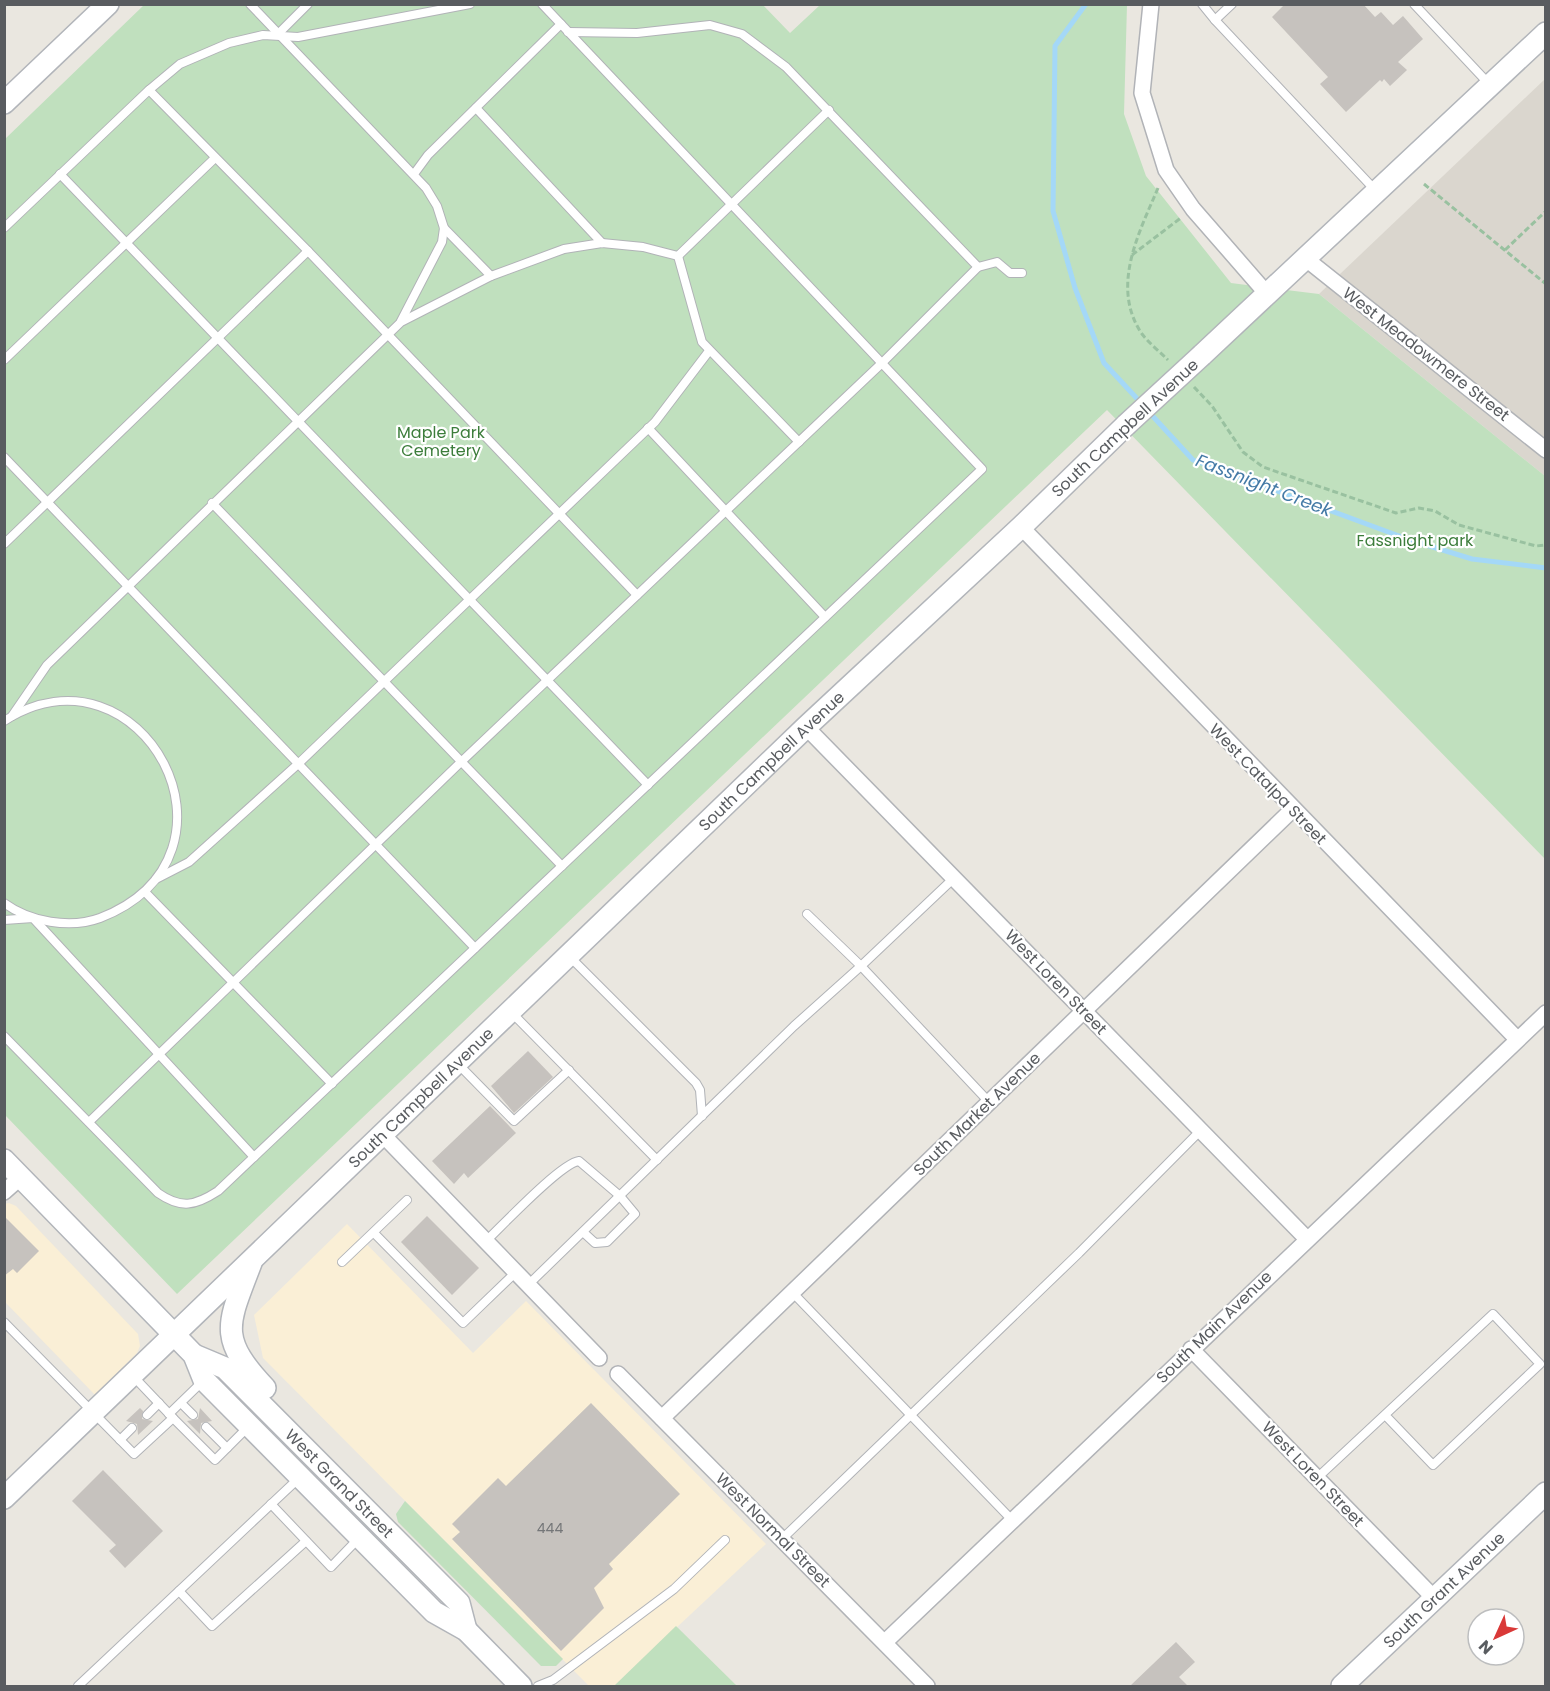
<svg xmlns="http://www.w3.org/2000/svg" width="1550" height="1691" viewBox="0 0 1550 1691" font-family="Poppins,sans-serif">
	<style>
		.commercial { fill: #faefd6 }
		.education { fill: #dad6ce }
		.green { fill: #c0e0be }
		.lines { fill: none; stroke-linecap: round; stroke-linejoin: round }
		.stream { stroke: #a4d8f7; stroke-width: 5 }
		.building { fill: #c6c2be }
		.lane-casing { stroke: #b1b3b7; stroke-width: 10 }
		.street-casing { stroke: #b1b3b7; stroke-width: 18 }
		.secondary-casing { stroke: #b2b5ba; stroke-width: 24 }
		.path { stroke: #99c1a0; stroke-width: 3; stroke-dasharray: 6 3; stroke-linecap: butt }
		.lane { stroke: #fff; stroke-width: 8 }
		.street { stroke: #fff; stroke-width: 15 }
		.secondary { stroke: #fff; stroke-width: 21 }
		.secondary-bridge-casing { stroke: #b2b5ba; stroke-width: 24; stroke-linecap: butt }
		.secondary-bridge { stroke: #fff; stroke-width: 21 }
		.labels { text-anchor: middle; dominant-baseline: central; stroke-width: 4.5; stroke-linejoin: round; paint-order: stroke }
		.number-label { font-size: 14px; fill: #747678 }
		.street-label { font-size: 16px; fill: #595c60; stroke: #fff }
		.park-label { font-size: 16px; fill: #3c7d3b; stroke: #fff }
		.water-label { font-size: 18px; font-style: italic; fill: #447aa6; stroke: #fff }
	</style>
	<rect width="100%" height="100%" fill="#eae7e0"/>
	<g class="commercial">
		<path d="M9,1203L16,1206L138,1334L140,1346L137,1353L95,1395L5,1302L4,1204Z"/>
		<path d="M347,1224L473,1353L526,1301L766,1544L614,1686H589L263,1358L254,1315Z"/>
	</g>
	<path class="education" d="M1545,79V476L1319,294Z"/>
	<g class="green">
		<path d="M762,4L790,33L820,5H1127L1124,114L1146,176L1231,283L1319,294L1545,476V859L1107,410L177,1294L5,1115V139L144,5Z"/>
		<path d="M405,1501L563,1659L556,1666H541L398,1522L396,1514Z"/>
		<path d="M676,1626L737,1686H614Z"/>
	</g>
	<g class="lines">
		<g class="stream">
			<path d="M1086,4L1055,46L1053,211L1075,288L1104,363L1142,404"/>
			<path d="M1148,411L1193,460L1410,540L1472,559L1546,568"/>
		</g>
	</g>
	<g class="building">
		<path d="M1285,4H1363L1375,17L1381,12L1393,25L1403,16L1423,39L1398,62L1407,70L1390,86L1384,79L1382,82L1380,80L1346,112L1320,84L1328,77L1272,17Z"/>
		<path d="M528,1051L553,1077L514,1113L491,1086Z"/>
		<path d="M490,1106L516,1133L468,1178L464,1173L454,1184L432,1161Z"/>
		<path d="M4,1216L39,1251L17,1273L13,1269L4,1276Z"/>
		<path d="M427,1216L479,1268L452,1295L401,1242Z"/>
		<path d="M591,1403L680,1494L609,1564L613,1569L594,1588L604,1608L561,1651L452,1539L460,1532L452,1524L498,1478L506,1486Z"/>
		<path d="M140,1408L143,1411L142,1419L153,1421L138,1435L137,1424L126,1421Z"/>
		<path d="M200,1408L212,1421L201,1423L200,1434L187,1421L198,1419Z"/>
		<path d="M103,1470L163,1531L125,1568L109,1551L116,1545L72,1501Z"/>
		<path d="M1176,1642L1195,1662L1179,1677L1188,1686H1130Z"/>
	</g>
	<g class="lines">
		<g class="lane-casing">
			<g id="lane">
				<path d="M250,4L426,188L437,206L444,228L442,242L401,321"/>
				<path d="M1202,4L1215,20"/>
				<path d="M1232,4L1215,20L1376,191"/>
				<path d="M1414,4L1489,84"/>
				<path d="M568,32L637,33L710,25L742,34L786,67L978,267"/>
				<path d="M278,34L308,4"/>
				<path d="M149,90L308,251L637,595"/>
				<path d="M476,108L602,243"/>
				<path d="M60,174L648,785"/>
				<path d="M414,174L428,155L561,24"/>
				<path d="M4,228L149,90L180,64L229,43L263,35L298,37L470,4"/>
				<path d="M444,228L491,276"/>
				<path d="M678,256L702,342L799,442"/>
				<path d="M678,256L829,110"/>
				<path d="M4,360L215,158"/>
				<path d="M648,428L825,617"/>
				<path d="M4,457L475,948"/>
				<path d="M212,503L562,866"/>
				<path d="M4,544L308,251"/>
				<path d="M12,716L47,665L401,322L491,276L564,249L602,243L643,247L678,256"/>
				<path d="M4,721C141,634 261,855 100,918C70,929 30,922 4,903"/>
				<path d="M954,878L861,966L989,1102"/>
				<path d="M156,879L189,862L298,764L655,422L709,351"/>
				<path d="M145,892L332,1084"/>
				<path d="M4,920L33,918L254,1157"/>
				<path d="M569,956L696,1083L700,1090L702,1116"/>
				<path d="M511,1012L657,1160"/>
				<path d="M4,1036L158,1193C181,1209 195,1206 218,1191L982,469L542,4"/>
				<path d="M457,1063L514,1121L569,1070"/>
				<path d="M89,1122L462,761L882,363L978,267L997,262L1010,273H1022"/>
				<path d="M374,1233L463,1323L516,1272"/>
				<path d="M486,1241C502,1226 561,1163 579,1161L620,1196L635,1214L607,1242L595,1243L583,1232"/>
				<path d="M342,1262L407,1200"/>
				<path d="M528,1285L794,1026L861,966L807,914"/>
				<path d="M792,1292L1012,1520"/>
				<path d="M4,1322L134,1454L173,1418L134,1377"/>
				<path d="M181,1403L193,1415"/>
				<path d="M169,1414L203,1381"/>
				<path d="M147,1415L159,1403"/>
				<path d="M173,1418L215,1460L248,1427"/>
				<path d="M206,1427L227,1448"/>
				<path d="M120,1440L132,1428"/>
				<path d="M1317,1478L1493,1314L1540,1364L1433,1465L1385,1415"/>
				<path d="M271,1504L331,1567L359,1538"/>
				<path d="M782,1539L1079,1253L1201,1130"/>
				<path d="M179,1591L212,1626L306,1541"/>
				<path d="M78,1686L299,1478"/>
				<path d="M538,1686L553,1680L674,1589L725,1540"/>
			</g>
		</g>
		<g class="street-casing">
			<g id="street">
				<path d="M1151,4L1142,93L1166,170L1193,209L1268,295"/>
				<path d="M1306,259L1546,450"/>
				<path d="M1021,527L1517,1039"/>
				<path d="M806,727L1306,1238"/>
				<path d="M382,1134L599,1358"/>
				<path d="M4,1192L21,1177"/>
				<path d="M1191,1349L1435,1599"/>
				<path d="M618,1374L927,1686"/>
				<path d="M662,1418L1292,810"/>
				<path d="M885,1642L1546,1013"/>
			</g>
		</g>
		<g class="secondary-casing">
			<g id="secondary">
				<path d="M4,103L108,4"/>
				<path d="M1202,355L1546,33"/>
				<path d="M4,1160L194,1355L204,1380L434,1612L466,1630L521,1686"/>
				<path d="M251,1263C228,1324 217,1337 265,1388"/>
				<path id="s1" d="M194,1355L225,1368L459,1603L466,1630"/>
				<path id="s2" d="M4,1498L806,727L1021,527L1126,425"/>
				<path id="s3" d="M1342,1686L1546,1493"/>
			</g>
		</g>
		<g class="path">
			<path d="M1424,184L1546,284"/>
			<path d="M1158,188C1139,233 1110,287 1142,334C1149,343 1160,352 1168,360"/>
			<path d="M1505,250L1546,211"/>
			<path d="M1132,255L1182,217"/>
			<path d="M1194,387L1212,406L1243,452L1263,467L1396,513L1419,508L1435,511L1459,525L1536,546L1546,545"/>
		</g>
		<use href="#lane" class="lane"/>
		<use href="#street" class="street"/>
		<use href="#secondary" class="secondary"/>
		<g class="secondary-bridge-casing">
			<path id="secondary-bridge" d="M1126,425L1202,355"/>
		</g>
		<use href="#secondary-bridge" class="secondary-bridge"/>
	</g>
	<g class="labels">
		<g class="number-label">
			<text x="550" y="1528">444</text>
		</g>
		<g class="street-label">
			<text transform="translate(1426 354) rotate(38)">West Meadowmere Street</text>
			<text transform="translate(1125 428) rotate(-43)">South Campbell Avenue</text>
			<text stroke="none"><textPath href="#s2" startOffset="1064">South Campbell Avenue</textPath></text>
			<text transform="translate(1268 784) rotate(46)">West Catalpa Street</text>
			<text transform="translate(1056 982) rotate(46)">West Loren Street</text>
			<text stroke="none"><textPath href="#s2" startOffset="578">South Campbell Avenue</textPath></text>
			<text transform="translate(977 1114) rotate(-44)">South Market Avenue</text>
			<text transform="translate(1214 1327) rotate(-44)">South Main Avenue</text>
			<text transform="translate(1313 1474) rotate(46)">West Loren Street</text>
			<text stroke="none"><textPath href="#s1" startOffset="196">West Grand Street</textPath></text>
			<text transform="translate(773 1530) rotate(45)">West Normal Street</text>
			<text stroke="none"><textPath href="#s3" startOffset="140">South Grant Avenue</textPath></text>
		</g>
		<g class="park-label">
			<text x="441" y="432">Maple Park<tspan x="441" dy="18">Cemetery</tspan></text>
			<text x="1415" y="540">Fassnight park</text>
		</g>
		<g class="water-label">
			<text transform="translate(1264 485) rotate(21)">Fassnight Creek</text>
		</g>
	</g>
	<rect width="1550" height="1691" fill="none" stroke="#595c60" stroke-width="12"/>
	<g transform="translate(1496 1637) rotate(225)"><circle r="28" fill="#ffffff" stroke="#bdbebf" stroke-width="1.5"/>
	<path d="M0-4.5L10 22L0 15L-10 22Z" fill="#d93938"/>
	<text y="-9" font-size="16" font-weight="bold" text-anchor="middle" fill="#595c60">N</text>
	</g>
</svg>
